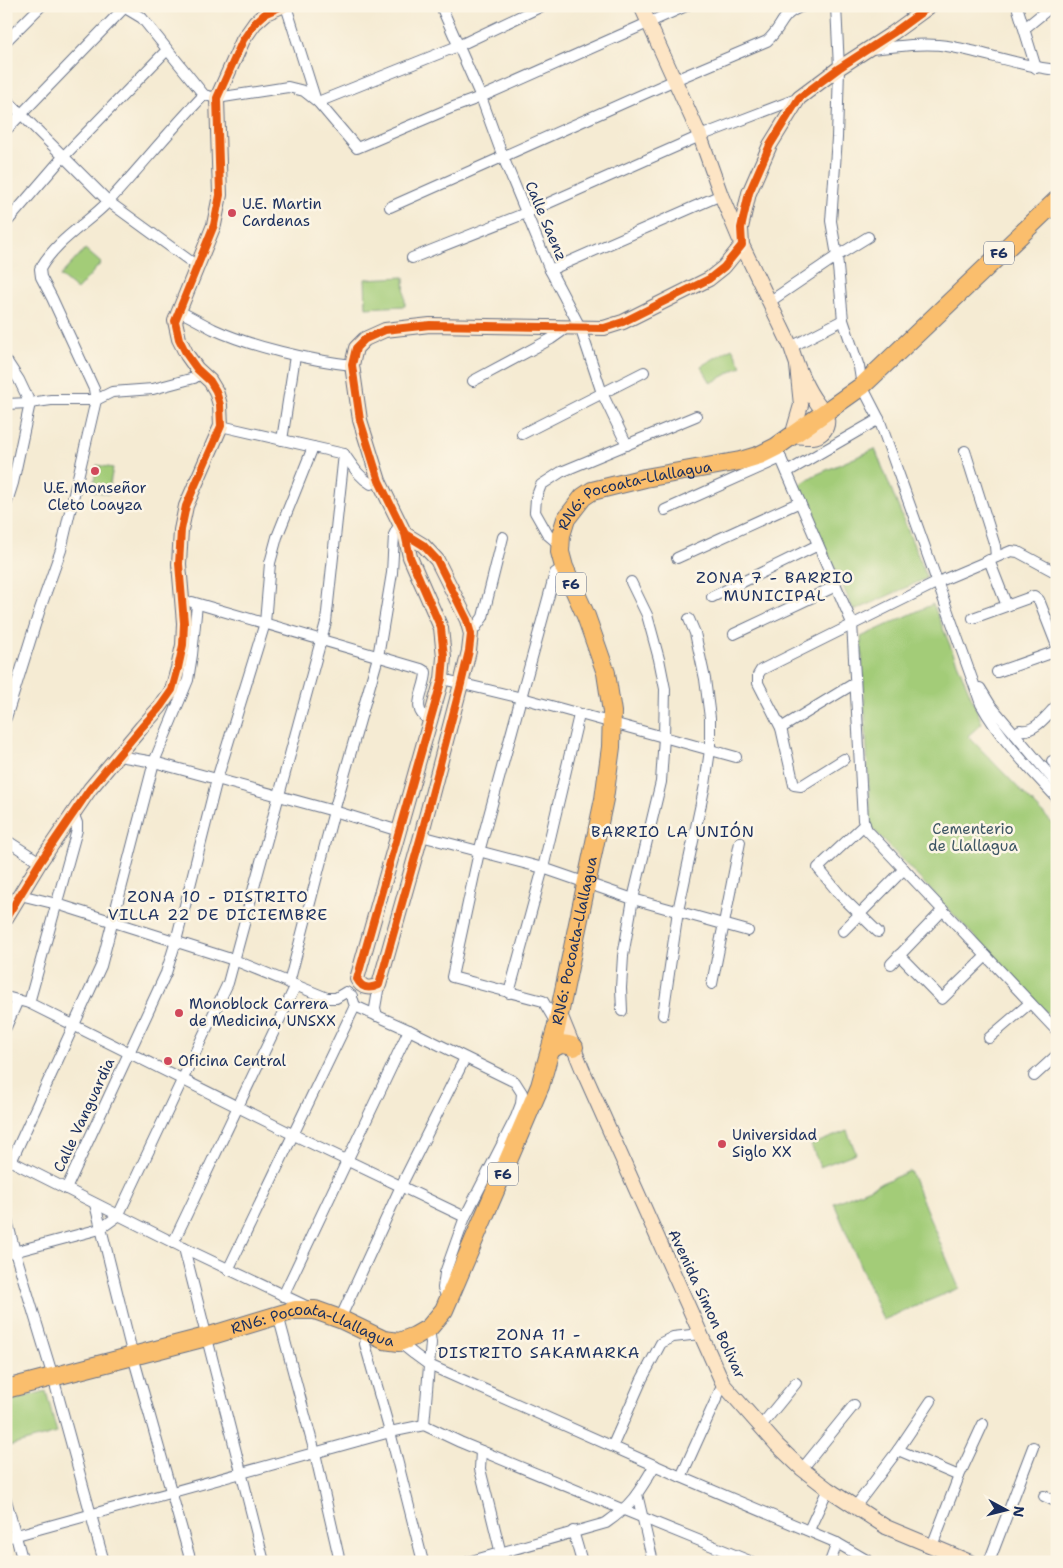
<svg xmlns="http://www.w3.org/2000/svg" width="1063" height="1568" viewBox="0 0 1063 1568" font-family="'Shantell Sans',sans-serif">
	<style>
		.green { fill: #a3cc78; stroke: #5f7e6b }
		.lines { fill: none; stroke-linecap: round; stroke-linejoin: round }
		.street-casing { stroke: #677187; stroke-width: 12 }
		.secondary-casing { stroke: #677187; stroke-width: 16 }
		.highway-casing { stroke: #677187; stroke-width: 20 }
		.street { stroke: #fff; stroke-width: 10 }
		.secondary { stroke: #fde5c5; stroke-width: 14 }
		.highway { stroke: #fabe6d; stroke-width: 18 }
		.cycleway-casing { stroke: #fcf5e5; stroke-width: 11 }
		.cycleway { stroke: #e8590c; stroke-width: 8 }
		.poi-dot { fill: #d1495b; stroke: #fcf5e5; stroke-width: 2 }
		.labels { text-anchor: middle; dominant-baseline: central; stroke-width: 5; stroke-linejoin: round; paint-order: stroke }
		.shield { fill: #fcf5e5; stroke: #5e6a86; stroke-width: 1 }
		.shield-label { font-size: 14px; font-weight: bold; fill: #1b2f5e }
		.poi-label { font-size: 15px; fill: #1b2f5e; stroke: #fcf5e5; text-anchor: start }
		.street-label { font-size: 15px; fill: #1b2f5e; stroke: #fcf5e5 }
		.park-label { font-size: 15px; fill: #3d5664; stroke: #fcf5e5 }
		.neighbourhood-label { font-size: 16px; letter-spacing: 1px; fill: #1b2f5e; stroke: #fcf5e5 }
	</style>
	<rect width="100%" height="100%" fill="#fcf5e5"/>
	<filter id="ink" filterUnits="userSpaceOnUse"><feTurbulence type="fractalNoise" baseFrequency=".02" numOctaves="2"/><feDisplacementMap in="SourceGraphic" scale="10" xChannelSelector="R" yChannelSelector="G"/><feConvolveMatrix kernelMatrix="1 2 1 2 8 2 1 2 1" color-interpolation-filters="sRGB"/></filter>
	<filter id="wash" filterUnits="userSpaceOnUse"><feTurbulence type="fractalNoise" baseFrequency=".0096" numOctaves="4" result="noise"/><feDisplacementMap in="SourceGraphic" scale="20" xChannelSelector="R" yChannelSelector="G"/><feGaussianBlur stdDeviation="1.12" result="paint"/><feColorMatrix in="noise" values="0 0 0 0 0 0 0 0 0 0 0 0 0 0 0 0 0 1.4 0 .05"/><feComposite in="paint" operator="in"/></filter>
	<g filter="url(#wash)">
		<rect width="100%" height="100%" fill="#f5ebd3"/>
		<g class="green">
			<path d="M85,249L101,263L77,290L60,276Z"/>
			<path d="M404,277L405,306L366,308L365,279Z"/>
			<path d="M732,348L742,366L711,383L701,366Z"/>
			<path d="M875,449L927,578L854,611L798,486L813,476Z"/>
			<path d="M97,465L113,468L108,494L92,491Z"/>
			<path d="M933,604L982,723L968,736L1057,828V1024L871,827L861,637Z"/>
			<path d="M847,1131L856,1153L820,1167L811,1145Z"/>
			<path d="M910,1171L959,1288L883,1320L834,1203Z"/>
			<path d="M46,1391L57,1433L6,1447V1402Z"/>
		</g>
	</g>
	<g filter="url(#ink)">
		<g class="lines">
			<g class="street-casing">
				<g id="street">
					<path d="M122,6L142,18L204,95L217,98L288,87L304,91L318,102L458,46L542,6"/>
					<path d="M286,6L315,98"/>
					<path d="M441,6L481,97L503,157L550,270L580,327L602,393L627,445"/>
					<path d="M836,6L839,68L837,138L831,221L837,256L843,320L859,367L862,386L879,419L981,704C1001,740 1029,768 1057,798"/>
					<path d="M1017,6L1036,68"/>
					<path d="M1025,28L1052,6"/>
					<path d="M6,41L41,6"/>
					<path d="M870,49C893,47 925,42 947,46C984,52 1019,66 1057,70"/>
					<path d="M6,99L109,202L197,266"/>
					<path d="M318,102L357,148L451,108L481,97L686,6"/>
					<path d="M6,130L124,8"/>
					<path d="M390,207L675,80L767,41C784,26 780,13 804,6"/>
					<path d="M6,223L63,157L167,50"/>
					<path d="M412,258L526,213L700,136L799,98"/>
					<path d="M550,270L721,195"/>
					<path d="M769,302L837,256L868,237"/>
					<path d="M179,311C191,317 202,323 213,329C252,347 309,360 352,365"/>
					<path d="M791,347L843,320"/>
					<path d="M6,360L19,380L30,403L13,483L6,505"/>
					<path d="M473,381L551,339L568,327"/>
					<path d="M6,404L30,403L51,400H96L112,392L153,389L194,378L201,373"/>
					<path d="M221,426L344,454C352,465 358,476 371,484L379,481"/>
					<path d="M522,434L644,372"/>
					<path d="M282,440L295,356"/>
					<path d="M776,447L852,623L863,820L867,830L1057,1031"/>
					<path d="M965,451L995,546L996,557"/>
					<path d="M787,472L879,419"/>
					<path d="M665,510L781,458"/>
					<path d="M561,546L548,535L535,512L536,498L541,485L561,472L696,416"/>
					<path d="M677,558L800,502"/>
					<path d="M989,560L1007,606"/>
					<path d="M712,597L818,545"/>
					<path d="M192,602L421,669L426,672C426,690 408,710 430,720"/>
					<path d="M973,618L1034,596L1039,600L1057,646"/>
					<path d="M471,634L483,617L503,537"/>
					<path d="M734,634L836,586"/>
					<path d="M997,672L1057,651"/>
					<path d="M442,679L522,698L736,757"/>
					<path d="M980,688L991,706L1057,784"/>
					<path d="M6,718L40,609L61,550L96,400L94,389L52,298L41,277L40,269C57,239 87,224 110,200C142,165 171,129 204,95"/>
					<path d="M781,728L855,683"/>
					<path d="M1020,730C1035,733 1047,715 1057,705"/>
					<path d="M119,756L154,762L334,811L399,831"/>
					<path d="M844,759L801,786L794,785L781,728L758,683V675L761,670L938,582L1011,551L1018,552L1057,573"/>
					<path d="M1052,761L1057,766"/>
					<path d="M865,824L818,868L841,896L878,932"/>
					<path d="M421,836L543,868L633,899L748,931"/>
					<path d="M6,840L40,862"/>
					<path d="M20,895L57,904L234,960L327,998H336L346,992L352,996"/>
					<path d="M843,931L904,869"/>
					<path d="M899,955L942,999L986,956"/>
					<path d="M891,964L943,910"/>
					<path d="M289,983L334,811L378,657L392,573L394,535L400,523"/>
					<path d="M712,984L740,842"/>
					<path d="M509,993L543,868L579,715"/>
					<path d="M6,997L29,1003L294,1135L465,1217"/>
					<path d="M29,1003L77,830V823L73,813"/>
					<path d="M355,1006L409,1030L515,1082L522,1093L521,1104L516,1117L465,1217L445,1273L443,1288L448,1300"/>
					<path d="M622,1011L621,988L623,956L633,899L661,782L664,737L665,689L659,659L647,615L631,582"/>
					<path d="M663,1015L678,911L705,785L710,750V718L705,679L695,633L689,619"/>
					<path d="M377,1016L375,1008L379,985"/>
					<path d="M556,1023L543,1001L452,977L479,852L555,573L564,567"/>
					<path d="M6,1027L18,1000"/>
					<path d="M989,1038L1030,1003"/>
					<path d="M1034,1076L1057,1055"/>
					<path d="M7,1159L184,1248L308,1307"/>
					<path d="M11,1162L101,966L154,762L188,680L192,655L197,604"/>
					<path d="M66,1189L166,973L176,941L217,779L265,623L270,563L277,537L313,447"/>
					<path d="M95,1204L133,1356L191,1562"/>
					<path d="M6,1216L15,1252L53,1377L104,1562"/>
					<path d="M173,1243L295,987"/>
					<path d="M184,1248L264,1562"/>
					<path d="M6,1254L100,1229L118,1216L228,983L326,622L344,454"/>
					<path d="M228,1270L355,1006L353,1000"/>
					<path d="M283,1296L409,1030"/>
					<path d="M278,1315L315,1453L340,1562"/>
					<path d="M340,1319L401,1186L465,1058"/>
					<path d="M368,1334L365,1344L390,1432L423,1562"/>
					<path d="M399,1342L414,1354L429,1365L681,1477L837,1543L870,1562"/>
					<path d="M424,1425L431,1343L429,1328"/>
					<path d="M760,1427L796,1383"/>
					<path d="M613,1445L642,1379L661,1343L673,1337L700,1334"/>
					<path d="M898,1450L959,1476"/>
					<path d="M481,1451L480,1469L503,1562"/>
					<path d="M802,1469L854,1405"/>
					<path d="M681,1477L723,1384"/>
					<path d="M637,1494L653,1562"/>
					<path d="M1044,1496L1057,1502"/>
					<path d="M6,1500L23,1562"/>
					<path d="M855,1507L898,1450L931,1401"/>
					<path d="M809,1530L828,1489"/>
					<path d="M573,1531L582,1562"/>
					<path d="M6,1538L390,1432L424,1425L460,1442L624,1510L752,1562"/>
					<path d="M932,1546L959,1476L983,1424"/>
					<path d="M468,1562L606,1523C632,1505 639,1492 655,1465"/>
					<path d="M830,1562L837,1543"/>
					<path d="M989,1562L1033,1447"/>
				</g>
			</g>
			<g class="secondary-casing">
				<g id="secondary">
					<path d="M641,6L700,136L721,195L742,245L791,347C797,366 805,387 817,403C821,409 826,412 827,419C828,424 826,430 822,433C815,440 801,436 792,436L801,405L797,366"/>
					<path d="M405,534L423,545L437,560L467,620L471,634L469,651L461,684L421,836L379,985C370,989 362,989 357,979L442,679L444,657L441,628L410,557L405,534L379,481L360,420L352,365L356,348L365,339L385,330L430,325L604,328L623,322L709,279L724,267L742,245L741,228L749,193L770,145L799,98L839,68L893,33L930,6"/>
					<path d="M6,918L40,862L90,789L142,727L160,707L172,690L178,668L183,645L184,623L179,564L181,530L186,506L221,426L220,405L216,391L210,381L197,369L187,355L179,339L175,321L214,225L220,195L217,98L243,40L255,23L266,13L282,6"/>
					<path d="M559,1012L584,1073L723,1384L777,1445L802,1469L828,1489L886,1527L970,1562"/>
				</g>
			</g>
			<g class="highway-casing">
				<g id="highway">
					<path d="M551,1050C559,1043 564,1043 574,1047"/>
					<path id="s1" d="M6,1389L206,1337L295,1310H315L340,1319L384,1340L399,1342L415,1336L429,1328L444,1310L540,1086L556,1029L604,799L611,747L612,712L606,673L586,616L564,567L560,552L561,535L566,519L583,497L592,491L645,478L740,461L760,455L776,447L862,386L1057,200"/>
				</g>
			</g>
			<use href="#street" class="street"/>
			<use href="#secondary" class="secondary"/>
			<use href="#highway" class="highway"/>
			<g class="cycleway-casing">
				<g id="cycleway">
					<path d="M405,534L423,545L437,560L467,620L471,634L469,651L461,684L421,836L379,985C370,989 362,989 357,979L442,679L444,657L441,628L410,557L405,534L379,481L360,420L352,365L356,348L365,339L385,330L430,325L604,328L623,322L709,279L724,267L742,245L741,228L749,193L770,145L799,98L839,68L893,33L930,6"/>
					<path d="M6,918L40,862L90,789L142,727L160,707L172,690L178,668L183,645L184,623L179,564L181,530L186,506L221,426L220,405L216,391L210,381L197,369L187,355L179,339L175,321L214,225L220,195L217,98L243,40L255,23L266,13L282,6"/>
				</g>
			</g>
			<use href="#cycleway" class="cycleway"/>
		</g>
	</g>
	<g class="poi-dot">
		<circle cx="232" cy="213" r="5"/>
		<circle cx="95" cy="471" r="5"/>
		<circle cx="179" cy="1013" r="5"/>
		<circle cx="168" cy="1061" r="5"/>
		<circle cx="722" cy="1144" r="5"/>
	</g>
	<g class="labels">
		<g class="shield">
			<rect x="984" y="241.5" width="30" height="23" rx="4"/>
			<rect x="556" y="572.5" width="30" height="23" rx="4"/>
			<rect x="488" y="1162.5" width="30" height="23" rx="4"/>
		</g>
		<g class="shield-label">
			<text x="999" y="253">F6</text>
			<text x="571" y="584">F6</text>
			<text x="503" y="1174">F6</text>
		</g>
		<g class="poi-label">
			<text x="242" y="204">U.E. Martin<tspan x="242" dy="17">Cardenas</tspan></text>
			<text x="95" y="488" text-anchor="middle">U.E. Monseñor<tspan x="95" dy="17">Cleto Loayza</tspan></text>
			<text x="189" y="1004">Monoblock Carrera<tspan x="189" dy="17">de Medicina, UNSXX</tspan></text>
			<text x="178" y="1061">Oficina Central</text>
			<text x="732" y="1135">Universidad<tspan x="732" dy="17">Siglo XX</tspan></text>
		</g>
		<g class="street-label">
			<text transform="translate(546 221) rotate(67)">Calle Saenz</text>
			<text stroke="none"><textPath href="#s1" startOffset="1370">RN6: Pocoata-Llallagua</textPath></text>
			<text stroke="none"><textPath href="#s1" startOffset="860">RN6: Pocoata-Llallagua</textPath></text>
			<text transform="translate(84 1115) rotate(-65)">Calle Vanguardia</text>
			<text transform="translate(707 1304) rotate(65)">Avenida Simon Bolivar</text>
			<text stroke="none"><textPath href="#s1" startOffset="319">RN6: Pocoata-Llallagua</textPath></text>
		</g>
		<g class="park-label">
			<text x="973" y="829">Cementerio<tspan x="973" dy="17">de Llallagua</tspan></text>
		</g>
		<g class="neighbourhood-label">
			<text x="775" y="577">ZONA 7 - BARRIO<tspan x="775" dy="18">MUNICIPAL</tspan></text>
			<text x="673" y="831">BARRIO LA UNIÓN</text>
			<text x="218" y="896">ZONA 10 - DISTRITO<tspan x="218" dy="18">VILLA 22 DE DICIEMBRE</tspan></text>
			<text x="539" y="1334">ZONA 11 -<tspan x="539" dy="18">DISTRITO SAKAMARKA</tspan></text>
		</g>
	</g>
	<rect width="1063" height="1568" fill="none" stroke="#fcf5e5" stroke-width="25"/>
	<g transform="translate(1006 1510) rotate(97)" stroke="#fcf5e5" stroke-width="4" paint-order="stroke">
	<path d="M0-4L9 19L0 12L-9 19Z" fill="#1b2f5e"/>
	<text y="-8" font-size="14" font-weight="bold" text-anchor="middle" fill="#1b2f5e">N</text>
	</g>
</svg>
